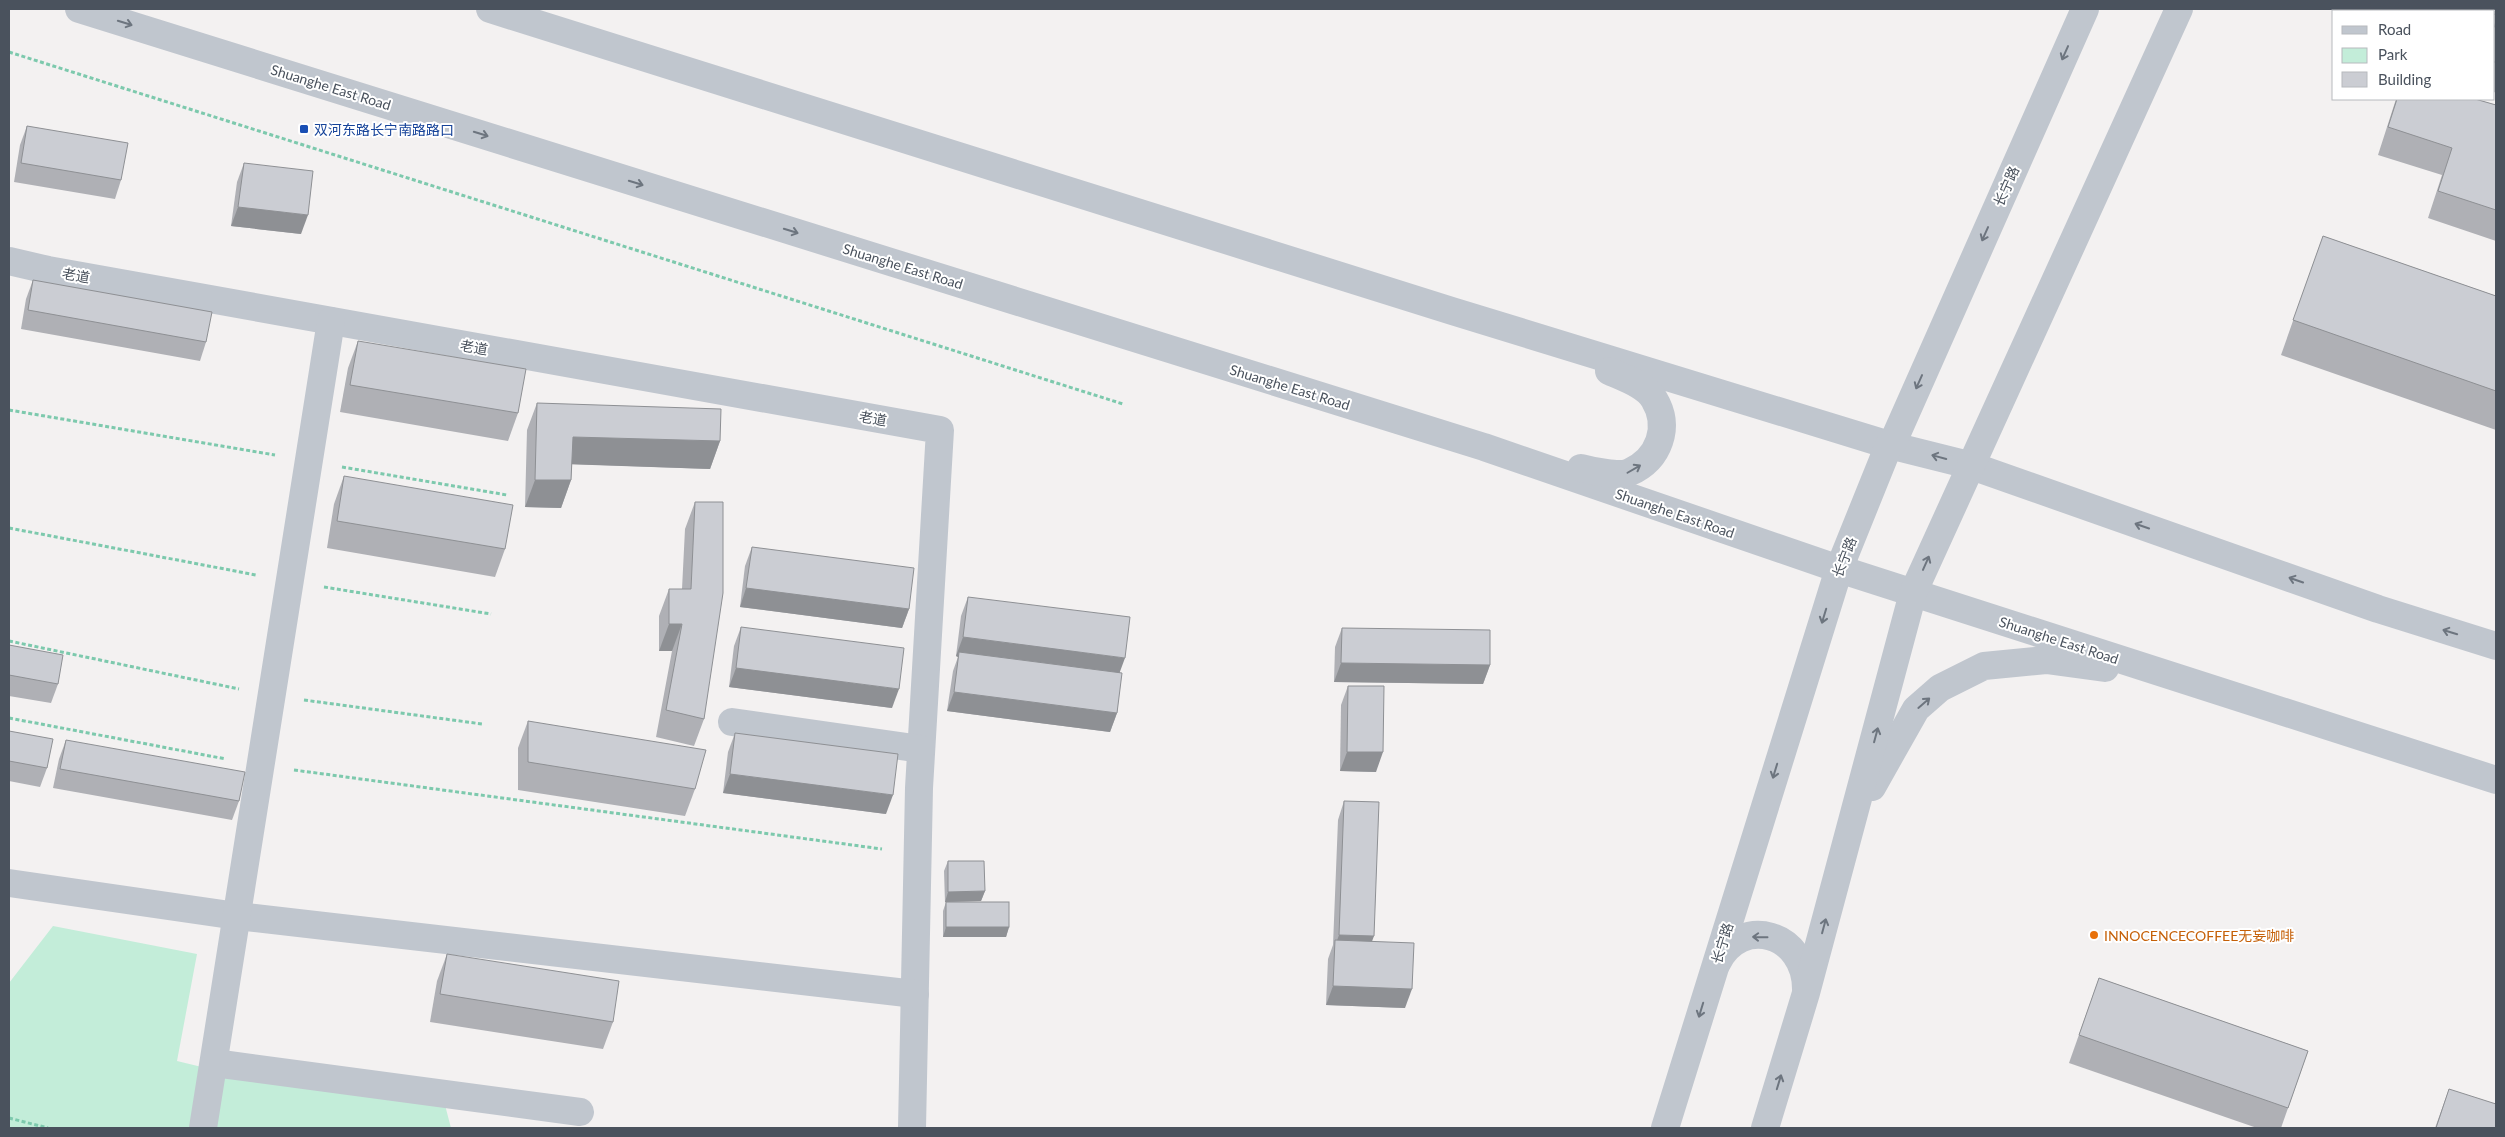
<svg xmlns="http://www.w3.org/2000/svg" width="2505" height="1137" viewBox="0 0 2505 1137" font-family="Lato,'Noto Sans SC',sans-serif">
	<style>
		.green { fill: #c3edd9 }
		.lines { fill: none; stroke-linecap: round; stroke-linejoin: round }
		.path { stroke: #7dc9ad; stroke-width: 3; stroke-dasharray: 4 2.5; stroke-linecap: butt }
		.minor { stroke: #c0c6ce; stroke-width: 28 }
		.wall { fill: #afb0b5 }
		.shaded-wall { fill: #8e9094 }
		.building { fill: #cbcdd3; stroke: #8e9094 }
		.oneway { stroke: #6d757f }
		.transit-dot { fill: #1a4fb4; stroke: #fff; stroke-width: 2 }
		.food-dot { fill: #e8710a; stroke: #fff; stroke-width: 2 }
		.labels { text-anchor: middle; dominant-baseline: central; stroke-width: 4; stroke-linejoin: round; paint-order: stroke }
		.street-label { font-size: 14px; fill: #4a525d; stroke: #fff }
		.transit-label { font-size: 14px; fill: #164399; stroke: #fff; text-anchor: start }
		.food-label { font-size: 14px; fill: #c56008; stroke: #fff; text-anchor: start }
	</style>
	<rect width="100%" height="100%" fill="#f3f1f1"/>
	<path class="green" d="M53,926L197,954L177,1061L239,1076L445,1105L451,1128H9V983Z"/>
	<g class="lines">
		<g class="path">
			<path d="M9,52L1123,404"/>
			<path d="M9,410L275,455"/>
			<path d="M342,467L507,495"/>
			<path d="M9,528L256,575"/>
			<path d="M324,587L491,614"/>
			<path d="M9,641L239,689"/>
			<path d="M304,700L482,724"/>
			<path d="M9,718L226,759"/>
			<path d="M294,770L882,849"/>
			<path d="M9,1118L48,1128"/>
		</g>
		<g class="minor">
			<path d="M79,9L1484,447L1839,569L2496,780"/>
			<path d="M490,9L1452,311L1889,445L1969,465L2378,609L2496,646"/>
			<path d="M9,261L48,270L940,430L919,788L912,1128"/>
			<path d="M1581,468C1592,471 1620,477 1630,472C1659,459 1671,427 1654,399C1646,385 1624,378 1609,371"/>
			<path d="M732,722L921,749"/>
			<path d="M1872,787L1916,709L1940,688L1984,666L2046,660L2105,668"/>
			<path d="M9,883L237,916L915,994"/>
			<path d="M1717,963C1741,914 1806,933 1806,989"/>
			<path d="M214,1063L580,1112"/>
			<path d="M203,1128L331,321"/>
			<path d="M1665,1128L1839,569L1889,445L1893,442L2085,9"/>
			<path d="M1765,1128L1806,993L1913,593L2179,9"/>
		</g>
	</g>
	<g class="wall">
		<path d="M2427,9H2496V93L2494,92V11H2427Z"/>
		<path d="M2396,99H2475L2496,105V241L2428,218L2442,175L2378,155Z"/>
		<path d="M27,126L121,180L115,199L14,182L20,145Z"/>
		<path d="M244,163L301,234L231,226L237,182Z"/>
		<path d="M2323,236L2496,296V430L2281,355Z"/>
		<path d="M33,280L206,342L200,361L21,329L26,299Z"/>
		<path d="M358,341L518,413L508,441L340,412L348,368Z"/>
		<path d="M537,403L720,441L710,469L572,464L571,480L561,508L525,507L527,430Z"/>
		<path d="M344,476L505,549L495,577L327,548L334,504Z"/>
		<path d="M695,502L704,719L694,746L656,737L672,651H659V616L669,589H682L685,529Z"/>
		<path d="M752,547L909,609L902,628L740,607L745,566Z"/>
		<path d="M968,597L1120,672L1117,713L1110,732L947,711L953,671L958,657L956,656L961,616Z"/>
		<path d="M741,627L892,708L729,687L734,646Z"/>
		<path d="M1342,628L1490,665L1483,684L1334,682L1335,647Z"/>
		<path d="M9,645L58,684L51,703L9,696Z"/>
		<path d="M1348,686L1376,772L1340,771L1341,705Z"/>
		<path d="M528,721L695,789L685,816L518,790V748Z"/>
		<path d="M9,731L47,768L40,787L9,781Z"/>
		<path d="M735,733L886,814L723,793L728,752Z"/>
		<path d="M66,740L239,801L232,820L53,788L59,759Z"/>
		<path d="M1344,801L1372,941L1405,1008L1326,1005L1328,959L1333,945L1338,820Z"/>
		<path d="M948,861L985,891L981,901L945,902L944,871Z"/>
		<path d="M946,902L1009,927L1006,937H943V911Z"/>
		<path d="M447,954L613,1022L603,1049L430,1022L437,981Z"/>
		<path d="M2099,978L2308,1051L2281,1128H2257L2069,1063Z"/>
		<path d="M2449,1089L2496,1128H2435Z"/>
	</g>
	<g class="shaded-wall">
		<path d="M238,207L308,215L301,234L231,226Z"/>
		<path d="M573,437L720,441L710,469L563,464Z"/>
		<path d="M535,480H571L561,508L525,507Z"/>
		<path d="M746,588L909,609L902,628L740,607Z"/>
		<path d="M669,624H682L672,651H659Z"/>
		<path d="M963,637L1125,658L1118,677L959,652L958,657L956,656Z"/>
		<path d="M1341,663L1490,665L1483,684L1334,682Z"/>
		<path d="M736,668L899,689L892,708L729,687Z"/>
		<path d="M954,692L1117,713L1110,732L947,711Z"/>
		<path d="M1347,752H1383L1376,772L1340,771Z"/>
		<path d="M730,774L893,795L886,814L723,793Z"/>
		<path d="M985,891L981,901L945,902L948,892Z"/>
		<path d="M946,927H1009L1006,937H943Z"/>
		<path d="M1339,935L1374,936L1367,955L1334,949Z"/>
		<path d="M1333,986L1412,989L1405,1008L1326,1005Z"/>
	</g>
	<g class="building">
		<path d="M2477,9H2496V15L2494,14V11H2485Z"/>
		<path d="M2496,21V62H2494V28Z"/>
		<path d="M2397,99H2475L2496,105V210L2438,191L2452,148L2388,127Z"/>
		<path d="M27,126L128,143L121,180L21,163Z"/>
		<path d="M244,163L313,171L308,215L238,207Z"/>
		<path d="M2323,236L2496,296V391L2293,320Z"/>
		<path d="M33,280L212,312L206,342L28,310Z"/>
		<path d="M358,341L526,369L518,413L350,385Z"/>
		<path d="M537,403L721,409L720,441L573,437L571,480H535Z"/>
		<path d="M344,476L513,505L505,549L337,521Z"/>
		<path d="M695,502H723V593L704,719L666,710L682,624H669V589H691Z"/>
		<path d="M752,547L914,568L909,609L746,588Z"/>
		<path d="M968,597L1130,617L1125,658L963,637Z"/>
		<path d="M741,627L904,648L899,689L736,668Z"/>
		<path d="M1342,628L1490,630V665L1341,663Z"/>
		<path d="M9,645L63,655L58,684L9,675Z"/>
		<path d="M959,652L1122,673L1117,713L954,692Z"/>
		<path d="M1348,686H1384L1383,752H1347Z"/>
		<path d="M528,721L706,750L695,789L528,762Z"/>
		<path d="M9,731L53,739L47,768L9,761Z"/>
		<path d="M735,733L898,754L893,795L730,774Z"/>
		<path d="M66,740L245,772L239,801L60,769Z"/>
		<path d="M1344,801L1379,802L1374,936L1339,935Z"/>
		<path d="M948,861H984L985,891L948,892Z"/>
		<rect x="946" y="902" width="63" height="25"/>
		<path d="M1335,940L1414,943L1412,989L1333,986Z"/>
		<path d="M447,954L619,981L613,1022L440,994Z"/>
		<path d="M2099,978L2308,1051L2288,1108L2079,1035Z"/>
		<path d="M2449,1089L2496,1104V1128H2436Z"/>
	</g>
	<defs><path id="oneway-shaft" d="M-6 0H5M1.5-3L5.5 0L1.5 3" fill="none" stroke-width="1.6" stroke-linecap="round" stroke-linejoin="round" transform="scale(1.25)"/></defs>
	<g class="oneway">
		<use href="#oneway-shaft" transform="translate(125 23) rotate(17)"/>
		<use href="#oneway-shaft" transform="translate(2065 53) rotate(114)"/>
		<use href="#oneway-shaft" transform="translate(481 134) rotate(17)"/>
		<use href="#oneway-shaft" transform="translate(636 183) rotate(17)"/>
		<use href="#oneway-shaft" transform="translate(791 231) rotate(17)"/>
		<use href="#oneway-shaft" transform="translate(1985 234) rotate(114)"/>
		<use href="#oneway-shaft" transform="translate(1919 382) rotate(114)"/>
		<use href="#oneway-shaft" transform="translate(1939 457) rotate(-165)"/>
		<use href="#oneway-shaft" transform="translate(1634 469) rotate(-30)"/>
		<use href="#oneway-shaft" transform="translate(2142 526) rotate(-161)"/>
		<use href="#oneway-shaft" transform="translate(1926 563) rotate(-66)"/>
		<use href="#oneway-shaft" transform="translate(2296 580) rotate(-161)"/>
		<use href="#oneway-shaft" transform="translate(1824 616) rotate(107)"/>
		<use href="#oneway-shaft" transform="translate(2450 632) rotate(-163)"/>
		<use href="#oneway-shaft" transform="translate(1924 703) rotate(-41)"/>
		<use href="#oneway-shaft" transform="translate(1876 735) rotate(-75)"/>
		<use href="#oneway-shaft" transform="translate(1775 771) rotate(107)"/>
		<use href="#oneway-shaft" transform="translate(1824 926) rotate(-75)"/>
		<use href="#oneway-shaft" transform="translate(1760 937) rotate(-179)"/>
		<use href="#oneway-shaft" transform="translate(1701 1010) rotate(107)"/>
		<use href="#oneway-shaft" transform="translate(1779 1082) rotate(-73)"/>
	</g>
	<rect class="transit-dot" x="299" y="124" width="10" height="10" rx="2.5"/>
	<circle class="food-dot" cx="2094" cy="935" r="5"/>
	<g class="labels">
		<g class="street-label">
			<text transform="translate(331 87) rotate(17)">Shuanghe East Road</text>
			<text transform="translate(2006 186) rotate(-66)">长宁路</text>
			<text transform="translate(903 266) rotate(17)">Shuanghe East Road</text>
			<text transform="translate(76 275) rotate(10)">老道</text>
			<text transform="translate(474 347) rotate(10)">老道</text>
			<text transform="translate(1290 387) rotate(17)">Shuanghe East Road</text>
			<text transform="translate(873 418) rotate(10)">老道</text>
			<text transform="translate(1675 513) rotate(19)">Shuanghe East Road</text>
			<text transform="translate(1844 557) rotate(-69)">长宁路</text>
			<text transform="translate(2059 640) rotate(18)">Shuanghe East Road</text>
			<text transform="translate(1722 943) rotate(-73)">长宁路</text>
		</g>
		<g class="transit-label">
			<text x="314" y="129">双河东路长宁南路路口</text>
		</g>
		<g class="food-label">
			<text x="2104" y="935">INNOCENCECOFFEE无妄咖啡</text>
		</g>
	</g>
	<rect width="2505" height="1137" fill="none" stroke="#4a525d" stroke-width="20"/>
	<rect x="2332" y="10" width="162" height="90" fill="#ffffff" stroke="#b7babe"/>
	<rect x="2342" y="26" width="25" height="8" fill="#c0c6ce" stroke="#b7babe"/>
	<text x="2378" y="35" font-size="15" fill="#4a525d">Road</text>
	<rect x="2342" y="48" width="25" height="15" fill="#c3edd9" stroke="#b7babe"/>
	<text x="2378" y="60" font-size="15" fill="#4a525d">Park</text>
	<rect x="2342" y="72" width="25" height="15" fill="#cbcdd3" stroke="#b7babe"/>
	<text x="2378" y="85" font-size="15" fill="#4a525d">Building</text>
</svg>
